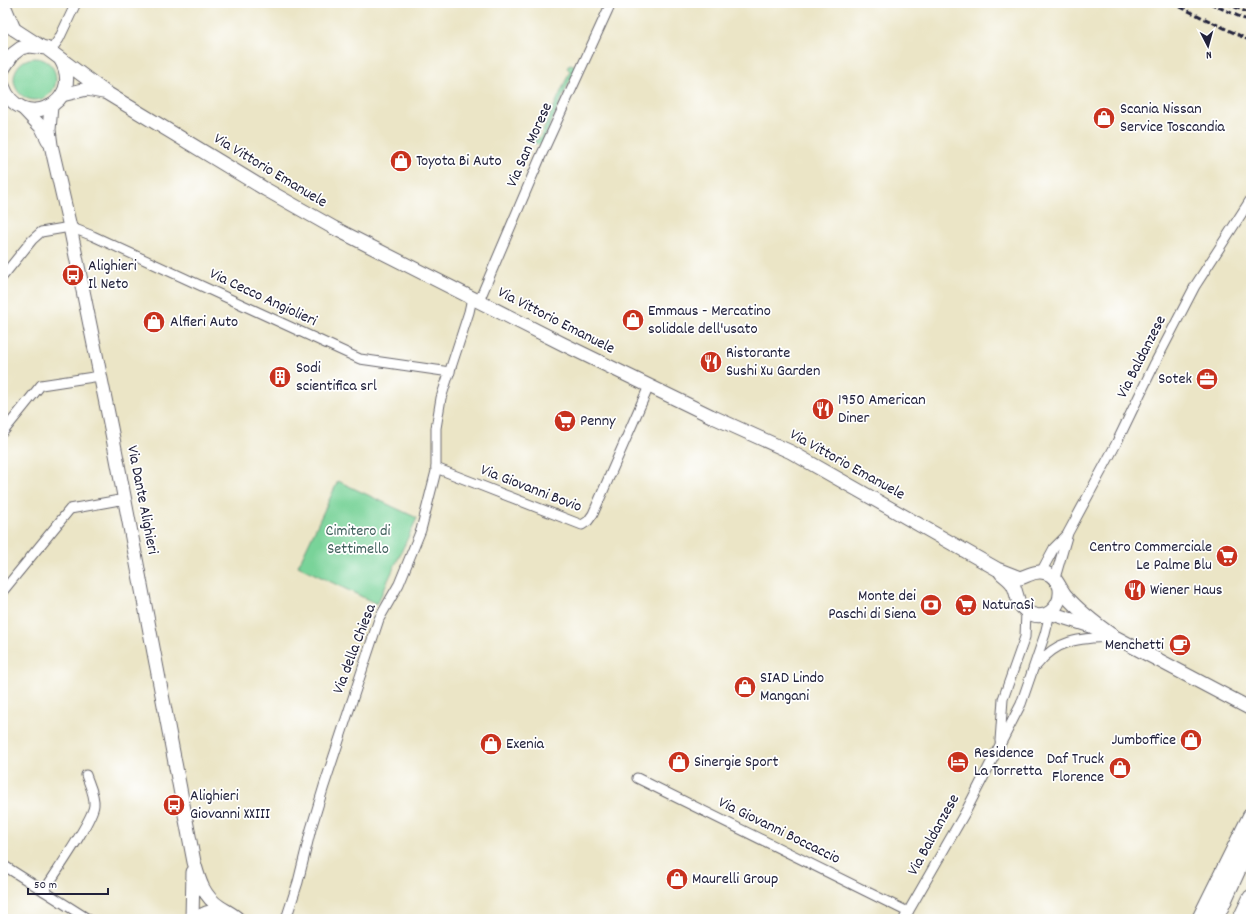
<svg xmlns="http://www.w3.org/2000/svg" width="1254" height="922" viewBox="0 0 1254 922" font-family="Dekko,sans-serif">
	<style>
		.green { fill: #79d399; stroke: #4e7a6a }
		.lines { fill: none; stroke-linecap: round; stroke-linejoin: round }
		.street-casing { stroke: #68666c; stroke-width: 11 }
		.secondary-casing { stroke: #68666c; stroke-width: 15 }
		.highway-casing { stroke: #68666c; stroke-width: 18 }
		.street { stroke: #fff; stroke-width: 9 }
		.secondary { stroke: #fff; stroke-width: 13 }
		.highway { stroke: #fff; stroke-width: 16 }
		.rail { stroke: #22223b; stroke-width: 3; stroke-dasharray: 6 3; stroke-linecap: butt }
		.labels { text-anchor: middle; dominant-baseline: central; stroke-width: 3.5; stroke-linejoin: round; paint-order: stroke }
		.poi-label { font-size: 16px; fill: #22223b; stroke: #fff; text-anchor: start }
		.street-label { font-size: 16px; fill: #22223b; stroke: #fff }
		.park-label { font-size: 16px; fill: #40605c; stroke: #fff }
	</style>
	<rect width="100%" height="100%" fill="#fff"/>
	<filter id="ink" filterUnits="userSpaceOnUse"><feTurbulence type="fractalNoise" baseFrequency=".025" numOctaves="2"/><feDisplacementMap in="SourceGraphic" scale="8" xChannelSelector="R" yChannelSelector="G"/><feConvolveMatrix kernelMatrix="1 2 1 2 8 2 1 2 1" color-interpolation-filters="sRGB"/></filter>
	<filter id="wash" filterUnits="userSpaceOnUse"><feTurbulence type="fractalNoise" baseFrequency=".012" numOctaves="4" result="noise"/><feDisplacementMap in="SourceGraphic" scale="16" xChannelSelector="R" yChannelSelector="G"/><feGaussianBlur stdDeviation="0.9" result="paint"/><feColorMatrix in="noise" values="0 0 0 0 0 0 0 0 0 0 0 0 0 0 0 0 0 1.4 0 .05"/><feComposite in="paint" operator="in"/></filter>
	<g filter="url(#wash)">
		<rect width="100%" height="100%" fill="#ebe5c6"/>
		<g class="green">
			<circle cx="35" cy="79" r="21"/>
			<path d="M570,64L574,65L575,69L542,143L538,145L535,143V140L540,138L570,71L567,68Z"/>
			<path d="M338,481L417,518L377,604L298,566Z"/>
		</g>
	</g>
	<g filter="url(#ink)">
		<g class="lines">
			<g class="street-casing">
				<g id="street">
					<path d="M51,50L59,39L76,3"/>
					<path d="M3,276L32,240L41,232L70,227L93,236L360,359L450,372"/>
					<path d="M479,301L540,158L611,3"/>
					<path d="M3,432L41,385L100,376"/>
					<path d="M436,468L582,525L588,521L593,514L649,386"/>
					<path d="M1041,572L1054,548L1066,536"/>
					<path d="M1055,578L1068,533L1116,444L1155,363L1195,286L1251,199"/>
					<path d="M3,591L70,509L125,499"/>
					<path d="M1037,665C1056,640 1080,638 1111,637"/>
					<path d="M1000,741L1003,699L1025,637L1026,612"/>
					<path d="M637,778L908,912"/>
					<path d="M3,865L88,919"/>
					<path d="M44,891C54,875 93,820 94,805C95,795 89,784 86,775"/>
					<path d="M286,919L298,882L311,829L324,786L379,619L399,584L421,530L436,471V428L441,398L469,312L472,298"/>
					<path d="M904,919L966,811L1021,704L1045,634L1050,613"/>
				</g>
			</g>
			<g class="secondary-casing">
				<g id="secondary">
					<path d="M3,3L14,29"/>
					<path d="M3,22L40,46"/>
					<path d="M3,69L13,54L21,48L30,46L46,48L105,92L265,189L334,228L563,344L711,416L791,452L997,569L1020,578C1029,575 1036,570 1046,573C1057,576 1059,588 1066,596C1080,612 1096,624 1113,636"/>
					<path d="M3,86C20,133 86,104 61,60"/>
					<path d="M62,95L87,89L103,92"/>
					<path d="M51,106L49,130L51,145L70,227L111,428L194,862C199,880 203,896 220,907C226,911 233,914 238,919"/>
					<path d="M24,109L42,128L48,140"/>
					<path d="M1001,573C1005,577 1012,581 1014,587C1018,596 1017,605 1026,611C1043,624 1062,608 1060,589"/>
					<path d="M1050,613L1091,626L1113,636L1251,709"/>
					<path d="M192,919L193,872"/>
					<path d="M196,919C205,911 215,910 226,911"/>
				</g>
			</g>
			<g class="highway-casing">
				<g id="highway">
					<path d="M1200,919L1251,816"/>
					<path d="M1215,919L1251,840"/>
					<path d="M1241,919L1251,898"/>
				</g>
			</g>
			<use href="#street" class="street"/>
			<use href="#secondary" class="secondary"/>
			<use href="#highway" class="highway"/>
			<g class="rail">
				<path d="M1172,3L1251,41"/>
				<path d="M1210,3L1251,22"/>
				<path d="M1226,3L1251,14"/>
			</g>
		</g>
	</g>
	<defs>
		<g id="shop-disc" transform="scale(1.15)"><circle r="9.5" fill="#c8321e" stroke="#fff"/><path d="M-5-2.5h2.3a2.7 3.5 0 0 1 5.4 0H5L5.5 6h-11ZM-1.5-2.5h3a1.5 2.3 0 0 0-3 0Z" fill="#fff"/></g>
		<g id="bus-disc" transform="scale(1.15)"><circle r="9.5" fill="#c8321e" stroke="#fff"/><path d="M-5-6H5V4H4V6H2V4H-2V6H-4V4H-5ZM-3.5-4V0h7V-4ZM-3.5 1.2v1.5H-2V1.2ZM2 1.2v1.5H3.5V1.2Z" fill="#fff"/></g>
		<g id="restaurant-disc" transform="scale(1.15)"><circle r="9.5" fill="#c8321e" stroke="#fff"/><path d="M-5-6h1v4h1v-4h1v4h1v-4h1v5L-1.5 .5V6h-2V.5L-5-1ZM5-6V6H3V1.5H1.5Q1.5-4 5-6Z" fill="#fff"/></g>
		<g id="building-disc" transform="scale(1.15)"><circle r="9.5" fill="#c8321e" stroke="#fff"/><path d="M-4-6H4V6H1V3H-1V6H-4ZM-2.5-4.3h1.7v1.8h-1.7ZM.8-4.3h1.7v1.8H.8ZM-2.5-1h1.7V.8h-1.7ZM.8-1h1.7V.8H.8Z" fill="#fff"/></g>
		<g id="office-disc" transform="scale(1.15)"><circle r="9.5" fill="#c8321e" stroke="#fff"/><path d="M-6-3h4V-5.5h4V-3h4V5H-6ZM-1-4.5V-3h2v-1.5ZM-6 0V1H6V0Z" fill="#fff"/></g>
		<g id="supermarket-disc" transform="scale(1.15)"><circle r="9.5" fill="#c8321e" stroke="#fff"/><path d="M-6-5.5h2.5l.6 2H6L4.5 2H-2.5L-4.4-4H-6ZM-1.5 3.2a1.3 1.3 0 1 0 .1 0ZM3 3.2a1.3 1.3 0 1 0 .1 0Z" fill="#fff"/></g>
		<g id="bank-disc" transform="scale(1.15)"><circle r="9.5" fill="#c8321e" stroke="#fff"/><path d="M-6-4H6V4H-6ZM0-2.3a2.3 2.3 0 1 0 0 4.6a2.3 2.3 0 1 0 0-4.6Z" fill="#fff"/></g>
		<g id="cafe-disc" transform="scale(1.15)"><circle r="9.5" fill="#c8321e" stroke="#fff"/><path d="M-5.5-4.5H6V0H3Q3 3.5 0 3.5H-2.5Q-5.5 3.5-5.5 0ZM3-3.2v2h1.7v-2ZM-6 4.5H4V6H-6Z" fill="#fff"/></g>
		<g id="hotel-disc" transform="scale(1.15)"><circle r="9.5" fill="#c8321e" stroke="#fff"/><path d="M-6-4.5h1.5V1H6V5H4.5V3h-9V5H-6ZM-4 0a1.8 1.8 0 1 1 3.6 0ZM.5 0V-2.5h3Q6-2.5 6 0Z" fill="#fff"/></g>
	</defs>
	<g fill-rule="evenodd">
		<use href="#shop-disc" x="1104" y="118"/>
		<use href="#shop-disc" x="401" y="161"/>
		<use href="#bus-disc" x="73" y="275"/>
		<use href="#shop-disc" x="633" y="320"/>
		<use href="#shop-disc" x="154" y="322"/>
		<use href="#restaurant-disc" x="711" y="362"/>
		<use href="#building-disc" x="280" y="377"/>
		<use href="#office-disc" x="1207" y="379"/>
		<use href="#restaurant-disc" x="823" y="409"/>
		<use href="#supermarket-disc" x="565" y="421"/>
		<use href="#supermarket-disc" x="1227" y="556"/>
		<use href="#restaurant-disc" x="1135" y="590"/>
		<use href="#bank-disc" x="931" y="605"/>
		<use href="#supermarket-disc" x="966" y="605"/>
		<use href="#cafe-disc" x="1180" y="645"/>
		<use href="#shop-disc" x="745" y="687"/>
		<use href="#shop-disc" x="1191" y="740"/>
		<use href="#shop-disc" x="491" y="744"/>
		<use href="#shop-disc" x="679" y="762"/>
		<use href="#hotel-disc" x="958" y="762"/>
		<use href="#shop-disc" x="1120" y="768"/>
		<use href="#bus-disc" x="174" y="805"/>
		<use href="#shop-disc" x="677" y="879"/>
	</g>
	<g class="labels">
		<g class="poi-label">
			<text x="1120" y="109">Scania Nissan<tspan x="1120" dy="18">Service Toscandia</tspan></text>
			<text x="416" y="161">Toyota Bi Auto</text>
			<text x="88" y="266">Alighieri<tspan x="88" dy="18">Il Neto</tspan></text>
			<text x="648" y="311">Emmaus - Mercatino<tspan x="648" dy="18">solidale dell'usato</tspan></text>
			<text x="170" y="322">Alfieri Auto</text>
			<text x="726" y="353">Ristorante<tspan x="726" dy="18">Sushi Xu Garden</tspan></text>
			<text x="296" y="368">Sodi<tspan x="296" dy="18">scientifica srl</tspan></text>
			<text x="1192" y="379" text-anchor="end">Sotek</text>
			<text x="838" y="400">1950 American<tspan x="838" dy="18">Diner</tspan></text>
			<text x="580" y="421">Penny</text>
			<text x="1212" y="547" text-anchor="end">Centro Commerciale<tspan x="1212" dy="18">Le Palme Blu</tspan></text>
			<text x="1150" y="590">Wiener Haus</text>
			<text x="916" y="596" text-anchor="end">Monte dei<tspan x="916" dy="18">Paschi di Siena</tspan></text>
			<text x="982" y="605">NaturaSì</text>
			<text x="1164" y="645" text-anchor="end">Menchetti</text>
			<text x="760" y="678">SIAD Lindo<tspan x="760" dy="18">Mangani</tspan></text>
			<text x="1176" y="740" text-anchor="end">Jumboffice</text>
			<text x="506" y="744">Exenia</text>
			<text x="974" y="753">Residence<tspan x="974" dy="18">La Torretta</tspan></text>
			<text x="1104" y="759" text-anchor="end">Daf Truck<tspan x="1104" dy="18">Florence</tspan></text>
			<text x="694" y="762">Sinergie Sport</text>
			<text x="190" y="796">Alighieri<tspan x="190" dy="18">Giovanni XXIII</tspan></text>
			<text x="692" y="879">Maurelli Group</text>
		</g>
		<g class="street-label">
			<text transform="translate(530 145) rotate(-66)">Via San Morese</text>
			<text transform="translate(270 171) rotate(31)">Via Vittorio Emanuele</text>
			<text transform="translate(263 298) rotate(25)">Via Cecco Angiolieri</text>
			<text transform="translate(556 321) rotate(27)">Via Vittorio Emanuele</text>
			<text transform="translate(1142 357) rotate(-63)">Via Baldanzese</text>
			<text transform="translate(847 465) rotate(29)">Via Vittorio Emanuele</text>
			<text transform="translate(531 489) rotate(21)">Via Giovanni Bovio</text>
			<text transform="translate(142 500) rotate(79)">Via Dante Alighieri</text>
			<text transform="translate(355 649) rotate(-69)">Via della Chiesa</text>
			<text transform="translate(779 831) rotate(26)">Via Giovanni Boccaccio</text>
			<text transform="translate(934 835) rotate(-61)">Via Baldanzese</text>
		</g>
		<g class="park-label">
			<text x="358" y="531">Cimitero di<tspan x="358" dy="18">Settimello</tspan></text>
		</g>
	</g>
	<rect width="1254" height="922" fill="none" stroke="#fff" stroke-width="16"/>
	<g transform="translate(1208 46) rotate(174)" stroke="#ffffff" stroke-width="3" paint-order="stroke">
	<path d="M0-3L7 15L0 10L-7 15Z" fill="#22223b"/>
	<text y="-6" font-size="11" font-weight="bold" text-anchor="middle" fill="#22223b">N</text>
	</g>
	<path d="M28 888v6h80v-6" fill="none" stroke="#22223b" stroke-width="2"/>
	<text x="34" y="888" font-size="12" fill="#22223b" stroke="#ffffff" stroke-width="3" paint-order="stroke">50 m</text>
</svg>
